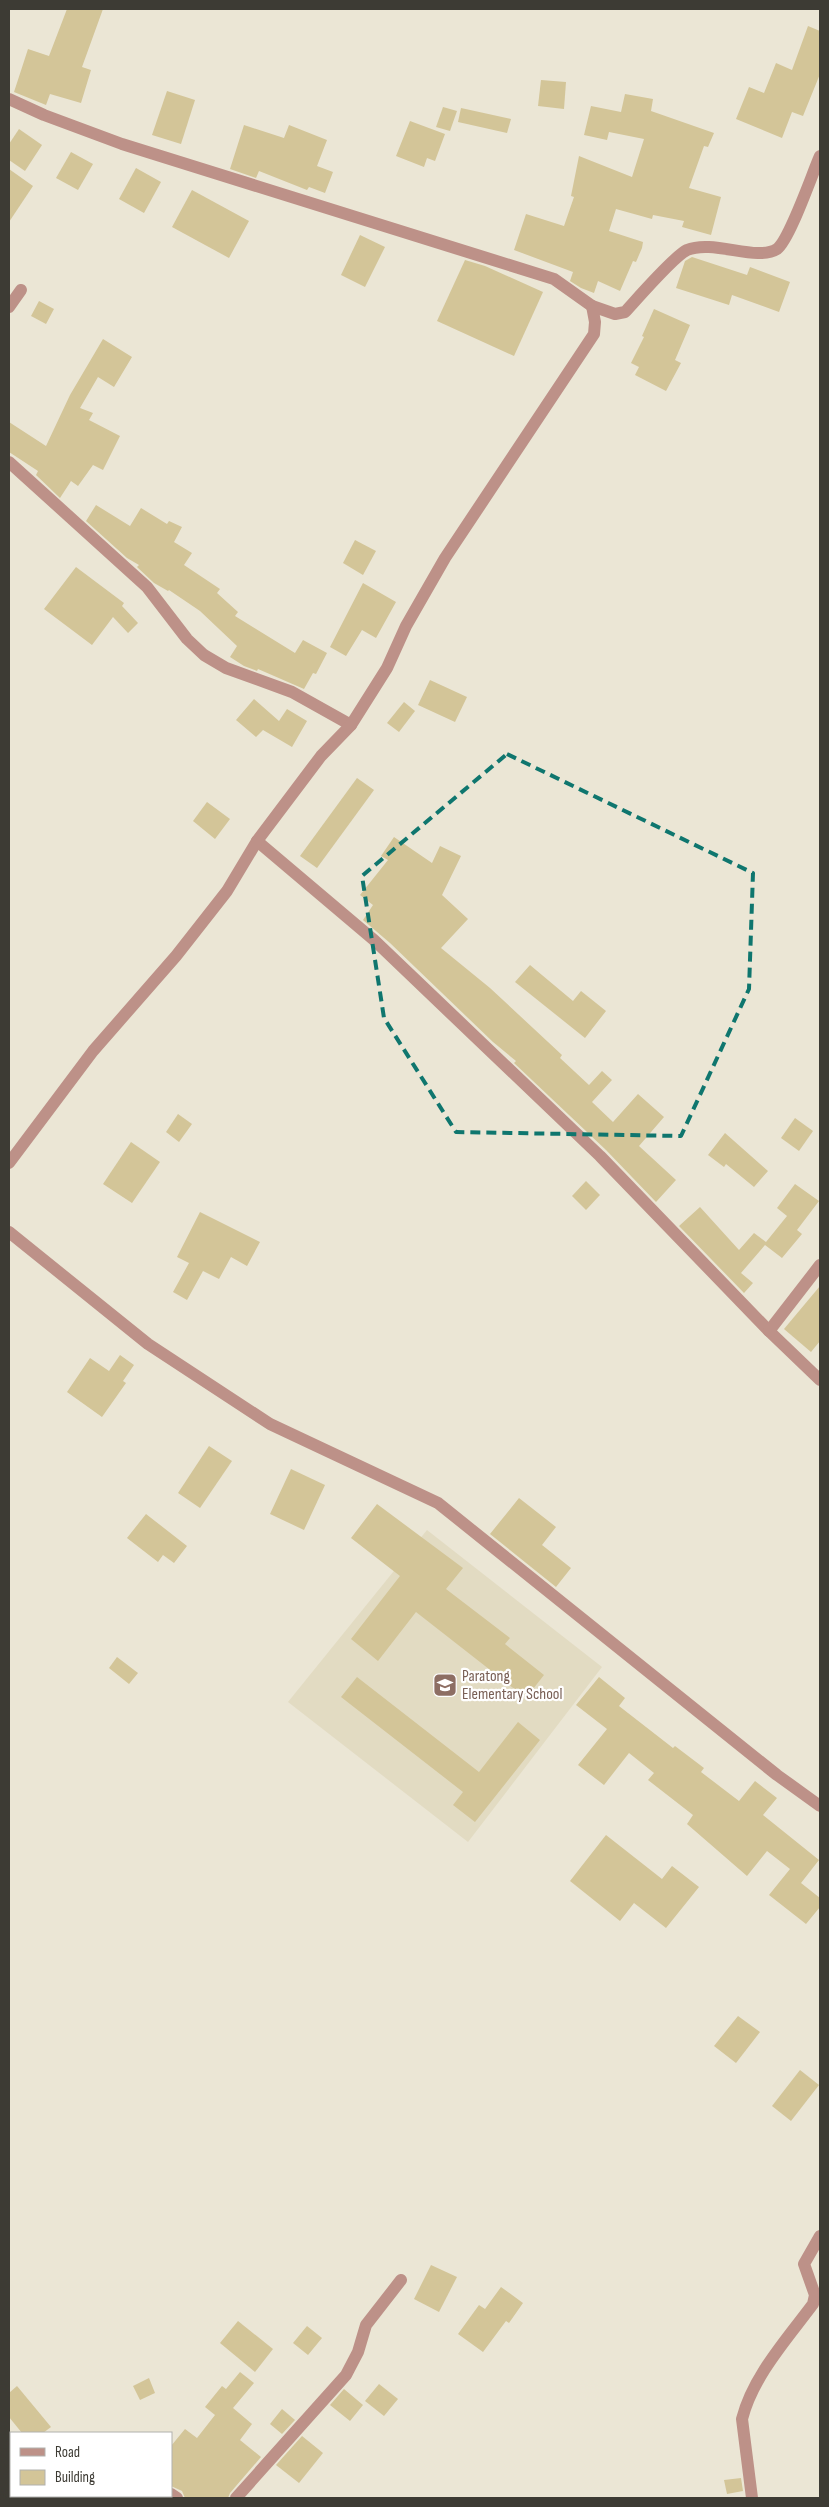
<svg xmlns="http://www.w3.org/2000/svg" width="829" height="2507" viewBox="0 0 829 2507" font-family="'Sofia Sans Condensed',sans-serif">
	<style>
		.built { fill: #e2dbc2 }
		.building { fill: #d3c598 }
		.lines { fill: none; stroke-linecap: round; stroke-linejoin: round }
		.minor { stroke: #bd9188; stroke-width: 12 }
		.marked { fill: none; stroke: #0f766e; stroke-width: 4; stroke-dasharray: 10 6; stroke-linejoin: round }
		.labels { text-anchor: middle; dominant-baseline: central; stroke-width: 4.5; stroke-linejoin: round; paint-order: stroke }
		.education-label { font-size: 16px; fill: #785e54; stroke: #fff; text-anchor: start }
	</style>
	<rect width="100%" height="100%" fill="#ebe6d5"/>
	<path class="built" d="M427,1530L602,1667L468,1842L288,1702Z"/>
	<g class="building">
		<path d="M67,9H103L82,67L91,70L81,103L50,94L46,105L14,92L28,49L49,56Z"/>
		<path d="M808,26L820,31V74L803,116L792,112L782,138L736,119L749,87L764,93L776,63L792,70Z"/>
		<path d="M541,80L566,82L564,109L538,106Z"/>
		<path d="M167,91L195,100L181,144L152,135Z"/>
		<path d="M625,94L653,99L651,111L714,133L708,147L704,146L689,188L721,197L711,235L682,227L684,221L653,215L652,219L616,209L609,231L643,242L642,248L636,262L633,261L620,291L598,281L594,293L581,288L570,281L573,272L514,250L526,214L564,226L574,197L571,196L579,156L632,177L644,139L609,132L607,140L584,135L591,106L621,112Z"/>
		<path d="M443,107L457,111L450,131L436,127Z"/>
		<path d="M461,108L511,119L507,133L458,122Z"/>
		<path d="M410,121L445,134L435,161L427,158L424,167L396,156Z"/>
		<path d="M244,125L284,138L289,125L327,140L317,166L333,172L325,193L309,187L307,190L259,171L256,178L230,169Z"/>
		<path d="M19,129L42,145L25,171L9,160V144Z"/>
		<path d="M71,152L93,164L78,190L56,178Z"/>
		<path d="M136,168L161,182L144,213L119,199Z"/>
		<path d="M9,169L33,186L9,222Z"/>
		<path d="M192,190L249,221L229,258L172,227Z"/>
		<path d="M360,235L385,247L365,287L341,275Z"/>
		<path d="M692,257L747,275L750,267L790,282L779,312L732,295L729,305L676,288L685,261Z"/>
		<path d="M465,260L485,266L543,292L514,356L437,321Z"/>
		<path d="M39,301L54,309L46,324L31,316Z"/>
		<path d="M654,309L690,325L675,360L681,363L666,391L635,375L639,367L631,363L644,337L642,336Z"/>
		<path d="M103,339L132,357L114,387L98,377L80,408L93,413L89,420L120,436L103,470L93,465L78,486L71,481L60,498L36,475L38,471L9,452V422L46,446L70,395Z"/>
		<path d="M96,505L130,526L141,508L167,524L169,521L182,527L174,542L192,553L184,565L220,589L217,593L238,612L235,616L295,653L303,640L327,653L316,674L313,673L304,689L258,669L257,671L244,666L230,657L237,646L200,611L169,590L168,591L154,583L137,567L139,565L127,558L86,521Z"/>
		<path d="M355,540L376,551L363,575L343,563Z"/>
		<path d="M76,567L124,603L122,606L138,623L128,633L113,617L92,645L44,609Z"/>
		<path d="M363,583L396,602L376,638L362,630L346,656L330,647Z"/>
		<path d="M430,680L467,697L455,722L418,705Z"/>
		<path d="M254,699L279,721L287,709L307,721L292,747L263,730L256,737L236,720Z"/>
		<path d="M404,702L415,711L399,732L387,723Z"/>
		<path d="M357,778L374,790L317,868L300,856Z"/>
		<path d="M207,802L230,819L215,839L193,821Z"/>
		<path d="M394,837L432,863L440,846L461,856L442,895L468,919L441,948L490,988L562,1055L560,1058L589,1085L602,1071L612,1080L592,1102L613,1122L638,1094L664,1117L639,1146L676,1180L656,1202L606,1150L514,1063L516,1061L493,1042L390,943L363,920L373,905L360,895L388,860L381,856Z"/>
		<path d="M530,965L573,1001L581,991L606,1011L585,1038L515,982Z"/>
		<path d="M178,1114L192,1124L179,1142L166,1132Z"/>
		<path d="M795,1118L813,1131L799,1151L781,1138Z"/>
		<path d="M725,1133L768,1171L754,1187L726,1164L724,1167L708,1155Z"/>
		<path d="M131,1142L160,1162L132,1203L103,1184Z"/>
		<path d="M586,1181L600,1195L586,1210L572,1196Z"/>
		<path d="M795,1184L819,1201L797,1230L802,1234L782,1258L765,1245L741,1273L753,1283L744,1293L679,1226L700,1207L739,1250L754,1233L766,1242L787,1216L777,1208Z"/>
		<path d="M200,1212L260,1242L247,1266L231,1257L219,1279L203,1271L187,1300L173,1292L189,1263L177,1257Z"/>
		<path d="M820,1286V1341L811,1352L784,1329Z"/>
		<path d="M120,1355L134,1365L123,1381L126,1383L102,1417L67,1392L90,1358L109,1371Z"/>
		<path d="M209,1446L232,1461L200,1508L178,1493Z"/>
		<path d="M291,1469L325,1485L304,1530L270,1514Z"/>
		<path d="M519,1498L556,1527L542,1545L571,1568L556,1587L490,1534Z"/>
		<path d="M377,1504L463,1568L446,1589L510,1638L505,1644L544,1675L526,1698L416,1612L378,1661L351,1639L400,1576L351,1538Z"/>
		<path d="M146,1514L187,1546L174,1563L163,1555L158,1562L127,1538Z"/>
		<path d="M117,1657L138,1673L129,1684L109,1668Z"/>
		<path d="M357,1677L479,1772L518,1722L540,1740L475,1822L453,1805L463,1792L341,1697Z"/>
		<path d="M599,1677L625,1698L619,1706L673,1748L675,1746L704,1768L701,1772L739,1801L755,1781L777,1798L763,1815L819,1860L801,1883L820,1898V1907L806,1924L769,1895L790,1869L767,1851L747,1876L687,1824L693,1815L648,1780L654,1773L629,1753L604,1785L578,1765L607,1729L576,1705Z"/>
		<path d="M606,1835L662,1879L672,1866L699,1887L666,1928L634,1903L620,1921L570,1881Z"/>
		<path d="M738,2016L760,2032L736,2063L714,2046Z"/>
		<path d="M800,2070L819,2085L791,2121L772,2106Z"/>
		<path d="M431,2265L457,2277L439,2312L414,2299Z"/>
		<path d="M501,2287L523,2303L509,2323L506,2321L483,2352L458,2334L479,2305L485,2309Z"/>
		<path d="M238,2321L273,2349L255,2372L220,2343Z"/>
		<path d="M307,2326L322,2338L308,2355L293,2343Z"/>
		<path d="M240,2372L254,2383L233,2408L252,2424L240,2440L261,2457L230,2493L228,2498H185L182,2491L171,2486V2446L185,2429L197,2438L215,2415L205,2407L222,2386L226,2389Z"/>
		<path d="M149,2378L155,2393L140,2400L133,2386Z"/>
		<path d="M379,2384L398,2399L384,2416L365,2401Z"/>
		<path d="M17,2386L51,2427L43,2433H22L9,2417V2393Z"/>
		<path d="M344,2389L363,2405L350,2421L330,2405Z"/>
		<path d="M282,2409L295,2420L282,2434L270,2424Z"/>
		<path d="M302,2436L323,2453L299,2483L276,2465Z"/>
		<path d="M741,2478L743,2491L727,2494L724,2480Z"/>
	</g>
	<g class="lines">
		<g class="minor">
			<path d="M9,99L44,115L122,144L554,279L592,306"/>
			<path d="M9,307L21,290"/>
			<path d="M9,462L147,587L187,639L204,655L226,668L292,692L351,725"/>
			<path d="M257,841L374,940L600,1156L769,1331L820,1380"/>
			<path d="M9,1163L93,1051L176,956L227,891L257,841L321,756L351,725L387,668L406,626L445,558L594,334L595,322L592,306L615,314L625,312C637,299 674,256 687,250C713,239 757,262 777,249C790,239 812,174 820,156"/>
			<path d="M9,1232L148,1344L270,1424L438,1503L777,1775L820,1806"/>
			<path d="M769,1331L820,1265"/>
			<path d="M9,2465L11,2464"/>
			<path d="M171,2494L177,2498"/>
			<path d="M236,2498L346,2375L358,2352L366,2325L401,2280"/>
			<path d="M752,2498L742,2419C753,2376 787,2339 813,2304L815,2295L804,2264L820,2236"/>
		</g>
	</g>
	<path class="marked" d="M507,754L753,873L749,989L681,1136L456,1132L384,1018L362,876Z"/>
	<defs>
		<g id="school-square" transform="scale(1.25)"><rect x="-9" y="-9" width="18" height="18" rx="4" fill="#8d6e63" stroke="#fff"/><path d="M0-5L7-2L0 1L-7-2ZM-4 1L0 2.5L4 1V4Q0 6-4 4Z" fill="#fff"/></g>
	</defs>
	<g fill-rule="evenodd">
		<use href="#school-square" x="445" y="1685"/>
	</g>
	<g class="labels">
		<g class="education-label">
			<text x="462" y="1676">Paratong<tspan x="462" dy="18">Elementary School</tspan></text>
		</g>
	</g>
	<rect width="829" height="2507" fill="none" stroke="#3d3b34" stroke-width="20"/>
	<rect x="10" y="2432" width="162" height="65" fill="#ffffff" stroke="#b1b1ae"/>
	<rect x="20" y="2448" width="25" height="8" fill="#bd9188" stroke="#b1b1ae"/>
	<text x="55" y="2457" font-size="15" fill="#3d3b34">Road</text>
	<rect x="20" y="2470" width="25" height="15" fill="#d3c598" stroke="#b1b1ae"/>
	<text x="55" y="2482" font-size="15" fill="#3d3b34">Building</text>
</svg>
